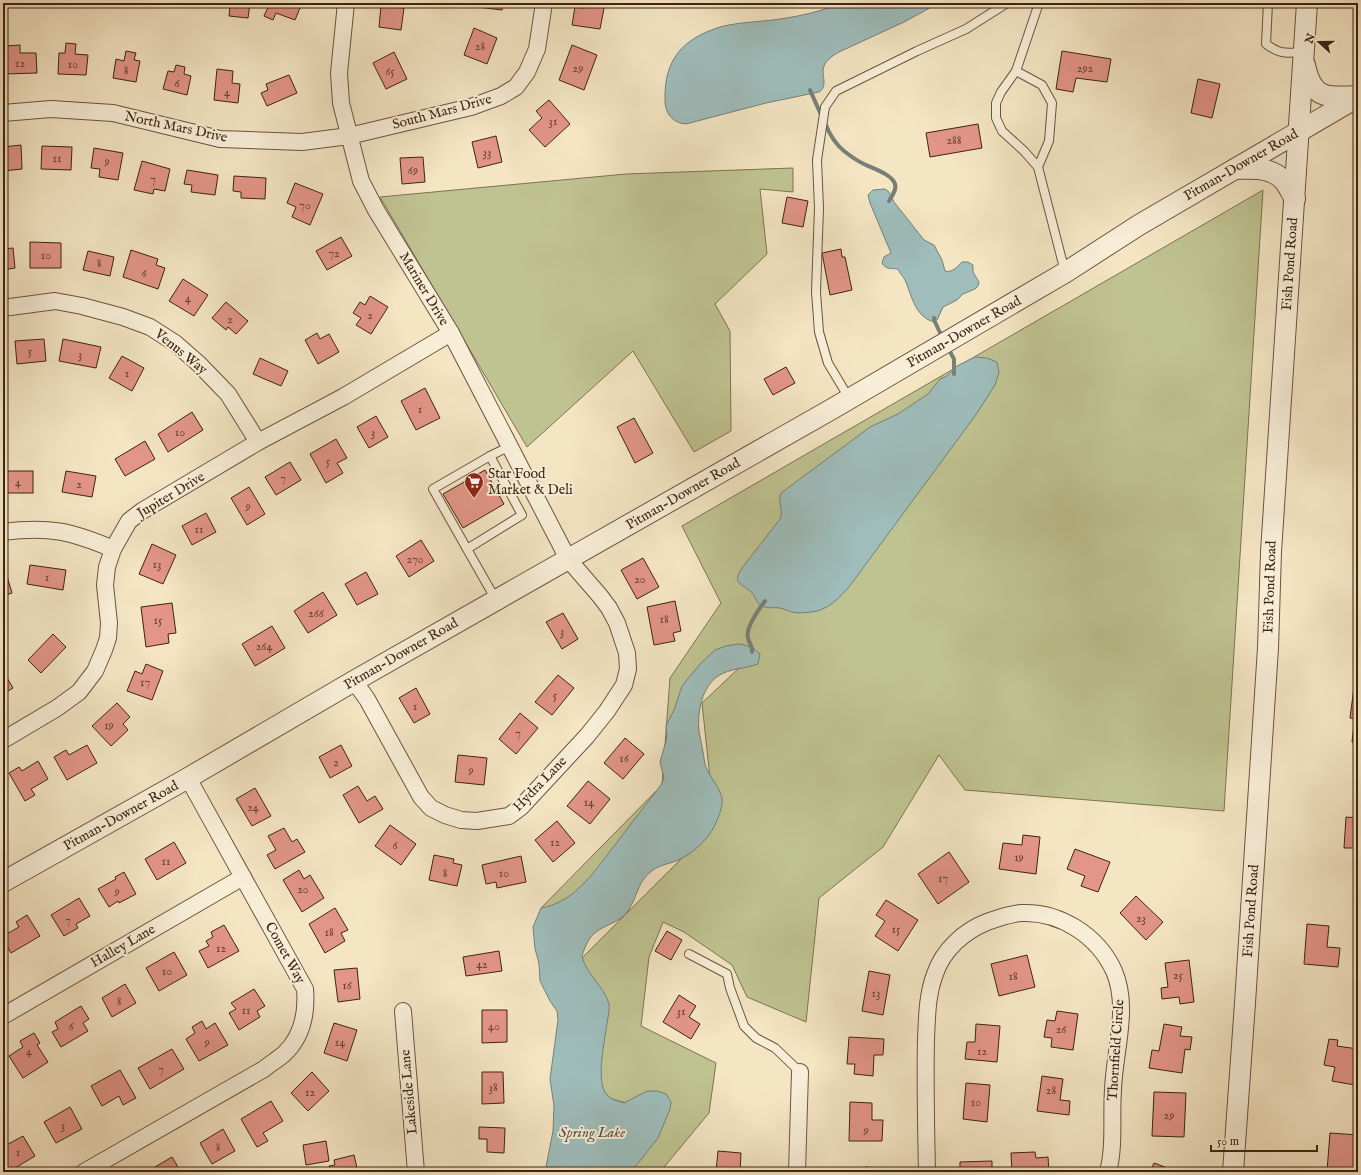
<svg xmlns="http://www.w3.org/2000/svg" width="1361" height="1175" viewBox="0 0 1361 1175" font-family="'IM FELL English',serif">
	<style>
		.green { fill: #bfc391; stroke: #7e7352 }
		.water { fill: #9ebdbb; stroke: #787f77 }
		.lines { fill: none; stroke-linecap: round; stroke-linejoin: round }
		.stream { stroke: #787f77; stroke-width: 4 }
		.building { fill: #e29588; stroke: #3e2312 }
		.service-casing { stroke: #6c543e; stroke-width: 10 }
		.minor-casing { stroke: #6c543e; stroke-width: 18 }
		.tertiary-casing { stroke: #6c543e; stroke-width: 22 }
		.service { stroke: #f8eed8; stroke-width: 8 }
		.minor { stroke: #f8eed8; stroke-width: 16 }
		.tertiary { stroke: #f8eed8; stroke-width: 20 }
		.labels { text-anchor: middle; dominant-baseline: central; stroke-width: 4; stroke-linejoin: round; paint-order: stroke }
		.number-label { font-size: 12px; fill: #674030 }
		.street-label { font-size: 14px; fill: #3e2312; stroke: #f8eed8 }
		.poi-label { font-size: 14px; fill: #3e2312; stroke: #f8eed8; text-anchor: start }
		.water-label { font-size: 15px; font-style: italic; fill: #5b5145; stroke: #f8eed8 }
	</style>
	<rect width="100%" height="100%" fill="#f4e5c3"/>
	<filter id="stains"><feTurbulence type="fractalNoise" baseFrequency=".005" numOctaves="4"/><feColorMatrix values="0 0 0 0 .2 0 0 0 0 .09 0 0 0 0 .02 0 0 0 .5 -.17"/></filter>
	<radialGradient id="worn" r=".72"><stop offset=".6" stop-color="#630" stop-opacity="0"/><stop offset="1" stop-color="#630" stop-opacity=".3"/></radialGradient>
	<g class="green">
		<path d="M793,168V192L760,189L767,254L715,304L730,331L731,431L694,452L633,351L527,447L380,197L626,174Z"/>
		<path d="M1263,190L1224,811L965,790L939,755L883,847L819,898L806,1022L747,997L732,965L684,932L663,922L649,957L641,1026L716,1063L709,1113L660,1172H627L663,1112L599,1096L580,960L715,825L702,703L757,651L715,650L669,812L539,963L541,908L662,785L670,678L721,603L682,526Z"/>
	</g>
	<g class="water">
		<path d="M842,3H936L928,9L904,22L839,52C832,56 823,62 823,71C823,78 827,87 819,92L766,103L686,124C672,123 665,113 665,100C664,60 682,39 720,27C738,22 761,22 780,19C801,16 822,11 842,3Z"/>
		<path d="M885,189L889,192L894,202L924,240L934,245L942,260L945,271C952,273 957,267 962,262H968L973,265V272L979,282L978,286L975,289L963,294L957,300L943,307L937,320L934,322C916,317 912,298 906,282C904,277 900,274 898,269C892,268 886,270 882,263L884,257L891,253L870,203L868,195L873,190Z"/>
		<path d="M975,357L987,358L997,362L999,372L995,385L975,416L849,587C840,597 831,607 817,611C810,612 799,614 792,612C788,611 785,609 780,608C774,607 768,609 762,606C757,604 756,598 753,594C745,584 730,585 742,568L780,519C784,509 777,503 781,493L870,427L898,414L928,394L940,379L947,376L957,366Z"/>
		<path d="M738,644C747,645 754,647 760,654L758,664C745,669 730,668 718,676C702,687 697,712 699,731C700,738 702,745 703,752C704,756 704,762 706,767C710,778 720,787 722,799C723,807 718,818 715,825C708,840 691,855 676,861C668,864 660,865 653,870C637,881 638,896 628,911C621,922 606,924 596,932C588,938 585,947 582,956C586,974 604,986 609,1004C610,1009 608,1017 607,1023C605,1040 595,1082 607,1095C612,1100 618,1101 624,1103L647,1091H657L666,1094L671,1102L670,1109L658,1138L631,1172H545L553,1131L554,1106L550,1079L558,1020L557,1011L550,1001L540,981L539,963L535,949L533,927L541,908C577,902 597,867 618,841C632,822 647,803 661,785L664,778L660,762L666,741L667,733L666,726L674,710L682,686L700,664L715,650L726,646Z"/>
	</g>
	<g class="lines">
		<g class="stream">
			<path d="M810,90L822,117"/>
			<path d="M825,123C829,133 835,144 844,151C849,155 856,160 862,163C871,168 892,174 895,184C897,189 892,196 889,201"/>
			<path d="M934,318L935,322L943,339"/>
			<path d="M948,348L954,359V374"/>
			<path d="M752,652C753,646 749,644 748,638C745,628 759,609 765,601"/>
		</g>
	</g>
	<g class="building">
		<path d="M219,3H250L248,18L229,16L230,6L219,5Z"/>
		<path d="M270,3H302L295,20L276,13L273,20L264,16Z"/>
		<path d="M478,3H503L502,10L477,7Z"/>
		<path d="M585,3H605L600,29L572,25L575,7L584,8Z"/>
		<path d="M381,6L404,8L401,30L379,27Z"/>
		<path d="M474,28L497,38L487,64L464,55Z"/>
		<path d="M66,43L76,44L75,54L88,55L86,75L58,74L59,53H65Z"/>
		<path d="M20,45V53H36L37,73L4,74L3,53H6V46Z"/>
		<path d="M572,45L597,55L584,90L559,80Z"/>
		<path d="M126,51L136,53L134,60L140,61L136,82L113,78L116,59L124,61Z"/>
		<path d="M1062,51L1111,59L1107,82L1076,78L1073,92L1056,89Z"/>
		<path d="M394,52L407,79L386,89L373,63Z"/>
		<path d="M176,65L185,67L184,74L191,76L187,95L163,89L168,71L174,72Z"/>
		<path d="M217,69L233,71L232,83L240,84L238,103L214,100Z"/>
		<path d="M289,75L297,93L267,106L261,93L268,90L266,84Z"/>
		<path d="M1198,79L1220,84L1212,118L1191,113Z"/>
		<path d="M549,100L570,124L545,147L529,130L542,118L536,111Z"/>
		<path d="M978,124L982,148L930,157L926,133Z"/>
		<path d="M496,136L502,162L478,168L472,142Z"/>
		<path d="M21,145L22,169L3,171V147Z"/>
		<path d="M42,146L72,147L71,170L41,169Z"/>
		<path d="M94,148L123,153L118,180L99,177L100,169L91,168Z"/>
		<path d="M423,157L425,182L402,184L400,158Z"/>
		<path d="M142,161L170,169L165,191L154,189L153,194L134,190Z"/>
		<path d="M187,170L218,175L215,195L191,192L192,185L184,184Z"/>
		<path d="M234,176L266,178L265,199L241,198V192L233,191Z"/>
		<path d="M295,183L323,194L310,225L292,217L296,207L287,203Z"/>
		<path d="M787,197L808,201L803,227L782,223Z"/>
		<path d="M341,237L352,256L327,270L316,251Z"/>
		<path d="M30,242L61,243V268H30Z"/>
		<path d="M13,248L15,268L3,270V249Z"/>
		<path d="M841,249L842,257H845L852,290L830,295L822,253Z"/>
		<path d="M131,250L158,259L156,265L165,268L158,289L123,277Z"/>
		<path d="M88,251L114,257L110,276L83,270Z"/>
		<path d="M183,279L208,295L194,316L169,301Z"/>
		<path d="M370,296L388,307L371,334L356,325L361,318L353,313L360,302L365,305Z"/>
		<path d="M226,302L248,321L236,334L228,327L226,330L212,318Z"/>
		<path d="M317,333L320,339L329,334L339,352L318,364L305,340Z"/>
		<path d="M44,339L46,361L17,364L15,341Z"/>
		<path d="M63,339L101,347L96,368L59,361Z"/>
		<path d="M122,356L144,368L132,391L109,378Z"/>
		<path d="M260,358L288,371L281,386L253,374Z"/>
		<path d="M786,367L795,383L773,395L764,379Z"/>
		<path d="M425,388L440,418L416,430L401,401Z"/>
		<path d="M192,412L203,430L168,452L158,434Z"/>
		<path d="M376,416L388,437L369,448L357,427Z"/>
		<path d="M634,418L653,453L635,463L617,427Z"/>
		<path d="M336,439L347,458L337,463L343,473L326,483L310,454Z"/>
		<path d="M145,441L155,459L125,476L115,459Z"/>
		<path d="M290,462L301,480L276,495L265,477Z"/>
		<path d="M485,470L504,504L463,528L443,494Z"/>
		<rect x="3" y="471" width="30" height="22"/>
		<path d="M66,471L96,476L92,497L62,492Z"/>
		<path d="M249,487L265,514L247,525L231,498Z"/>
		<path d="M206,513L216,532L192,545L182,526Z"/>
		<path d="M421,540L434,561L409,577L396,556Z"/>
		<path d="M152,544L176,555L163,584L139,574Z"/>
		<path d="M643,558L659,587L637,599L621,570Z"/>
		<path d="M30,565L66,570L63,590L27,584Z"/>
		<path d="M3,566H4L12,593L3,596Z"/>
		<path d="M366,572L378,594L357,605L345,584Z"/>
		<path d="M323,592L337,615L308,633L294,611Z"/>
		<path d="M675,601L681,631L673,633L675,641L654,645L647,607Z"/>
		<path d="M172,603L176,633L168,634L169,643L146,647L141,607Z"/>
		<path d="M563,613L578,639L562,649L546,622Z"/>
		<path d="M272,626L285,648L255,666L242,644Z"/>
		<path d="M53,634L66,647L41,673L28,660Z"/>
		<path d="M146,664L163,671L152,700L127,691L135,671L142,674Z"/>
		<path d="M3,671L13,688L3,694Z"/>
		<path d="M1356,672L1358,673V719L1350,718Z"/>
		<path d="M558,675L574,688L552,715L535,702Z"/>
		<path d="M416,688L430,714L414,723L399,698Z"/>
		<path d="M117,703L130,717L123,724L128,730L111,746L92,726Z"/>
		<path d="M520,713L538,728L516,754L499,739Z"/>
		<path d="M1354,724H1358V743L1352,742Z"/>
		<path d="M625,738L644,754L623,779L604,763Z"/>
		<path d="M87,745L97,763L67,780L54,757L66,750L69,755Z"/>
		<path d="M341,745L352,766L330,778L319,757Z"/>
		<path d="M458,755L487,758L484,785L455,782Z"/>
		<path d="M38,761L48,779L31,789L35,795L25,801L9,773L19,767L22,771Z"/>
		<path d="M588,781L610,799L590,824L567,806Z"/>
		<path d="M358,786L367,801L375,796L383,809L359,823L343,795Z"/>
		<path d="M255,788L271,816L252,826L236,799Z"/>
		<path d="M1346,817L1358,818V848H1344Z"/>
		<path d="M557,821L575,843L553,862L535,840Z"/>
		<path d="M390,825L416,844L401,865L375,846Z"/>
		<path d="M284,828L292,842L297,839L305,852L275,869L267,855L276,850L268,836Z"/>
		<path d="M1023,835L1040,837L1036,874L999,869L1003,843L1022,845Z"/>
		<path d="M174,842L186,863L157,880L145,859Z"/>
		<path d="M1075,849L1110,862L1098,892L1081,886L1085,876L1067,869Z"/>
		<path d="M949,852L969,882L938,904L918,874Z"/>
		<path d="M434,855L454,859L453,863L462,865L457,886L429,880Z"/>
		<path d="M521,856L526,882L497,888L496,882L486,884L482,865Z"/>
		<path d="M299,870L304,879L310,875L324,898L302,912L283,880Z"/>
		<path d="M124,872L136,894L119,903L118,901L109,907L98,889L116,879L115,877Z"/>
		<path d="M1136,896L1163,922L1146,940L1120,913Z"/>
		<path d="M79,898L90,916L76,924L78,928L64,936L51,915Z"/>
		<path d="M886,900L918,920L898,951L875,936L885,921L876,915Z"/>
		<path d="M335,908L348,930L341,933L345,941L325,953L309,924Z"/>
		<path d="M27,915L40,936L11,953L3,939V936L19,927L16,922Z"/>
		<path d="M1307,924L1329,926L1327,947L1340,948L1338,967L1304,964Z"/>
		<path d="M224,925L239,951L208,968L199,951L209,946L206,941L213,937L211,932Z"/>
		<path d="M667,931L682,940L671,960L655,951Z"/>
		<path d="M499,951L502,971L466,976L463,957Z"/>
		<path d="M174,952L187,975L159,991L146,968Z"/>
		<path d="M1027,955L1035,987L999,996L991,964Z"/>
		<path d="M1189,960L1194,1002L1180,1004L1179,997L1162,999L1161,988L1168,987L1165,963Z"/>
		<path d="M357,968L360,999L338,1002L334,970Z"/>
		<path d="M869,971L890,975L883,1015L862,1011Z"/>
		<path d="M125,984L136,1003L112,1017L102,998Z"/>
		<path d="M254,989L265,1006L257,1011L260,1017L239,1030L229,1013L236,1009L231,1003Z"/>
		<path d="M679,995L696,1006L689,1017L700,1024L691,1039L663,1022Z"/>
		<path d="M81,1006L89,1019L83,1023L88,1031L61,1047L52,1032L58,1029L55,1022Z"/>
		<path d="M482,1010H507V1042L482,1043Z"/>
		<path d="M1057,1011L1078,1014L1073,1050L1051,1047L1052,1038L1044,1037L1047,1020L1055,1021Z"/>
		<path d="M202,1021L206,1029L215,1023L228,1045L199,1061L186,1039L195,1033L192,1027Z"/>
		<path d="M334,1023L357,1030L347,1061L324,1053Z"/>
		<path d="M976,1024L1000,1026L997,1062L965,1059L967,1042H975Z"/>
		<path d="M1164,1024L1182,1027L1180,1036L1192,1037L1190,1050L1185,1049L1182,1073L1149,1068L1152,1050L1159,1051Z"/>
		<path d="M34,1033L40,1043L37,1045L48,1062L23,1078L9,1056L23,1047L20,1041Z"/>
		<path d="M849,1037L884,1039L883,1055H874L873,1076L854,1074L855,1064H847Z"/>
		<path d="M1329,1039L1338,1040L1337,1046L1358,1049V1063L1355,1085L1332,1081L1335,1067L1324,1065Z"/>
		<path d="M172,1049L184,1069L150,1089L138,1068Z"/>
		<path d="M120,1070L136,1098L123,1105L119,1096L102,1106L91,1086Z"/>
		<path d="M312,1072L329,1091L308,1111L291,1093Z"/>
		<path d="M482,1072H503L504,1103L482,1104Z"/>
		<path d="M1042,1076L1063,1079L1060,1100L1070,1101L1069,1115L1037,1111Z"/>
		<path d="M966,1083L990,1085L987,1122L963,1119Z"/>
		<path d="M1154,1092L1186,1093L1184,1137L1152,1136Z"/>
		<path d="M271,1101L283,1121L263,1133L268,1141L257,1147L241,1119Z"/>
		<path d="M850,1102L872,1103V1120H883L882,1141H849Z"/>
		<path d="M70,1107L82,1129L56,1143L44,1122Z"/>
		<path d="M479,1127L505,1128L504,1153L487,1152V1139H479Z"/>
		<path d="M223,1129L235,1151L212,1164L200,1143Z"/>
		<path d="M1330,1133L1358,1135L1355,1172L1327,1171Z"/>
		<path d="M23,1136L35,1156L10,1171L3,1159V1147Z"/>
		<path d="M326,1141L329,1161L306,1165L303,1145Z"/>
		<path d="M718,1151L741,1153L740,1172H716Z"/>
		<path d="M1035,1152L1036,1158L1048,1157L1049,1172H1012L1011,1153Z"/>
		<path d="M354,1155L358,1172H331L329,1166L335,1165L334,1160Z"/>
		<path d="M172,1157L181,1172H151L150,1170Z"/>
		<path d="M992,1161V1172H960V1162Z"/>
		<path d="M1154,1163L1175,1171L1174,1172H1150Z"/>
		<path d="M865,1167L889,1169L888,1172H864Z"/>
	</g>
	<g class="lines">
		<g class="service-casing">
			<g id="service">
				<path d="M1039,3L1016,71L1001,92L996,103V118L1002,131L1024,151L1038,167L1065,272"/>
				<path d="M1268,3L1266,44C1281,55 1286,53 1303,52"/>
				<path d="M1016,71L1042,85L1052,103L1049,141L1038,167"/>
				<path d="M849,398L828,363L819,332L816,292L819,208L817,160L825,107L836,91L917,51L966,29L1007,3"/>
				<path d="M490,456L522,515L467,549L496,600"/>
				<path d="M467,549L433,489L490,456L510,446"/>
				<path d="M689,954L727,974L730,988L744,1026L756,1038L775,1048L800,1072"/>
			</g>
		</g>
		<g class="minor-casing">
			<g id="minor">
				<path d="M346,3L339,73L341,103L361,181L376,210L451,333L568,559L600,596L609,608L617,623L627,653L628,669L624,685L607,711L587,736L521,807L509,816L477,821L461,820L445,815L431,808L421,797L367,699L354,681"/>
				<path d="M3,113L51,109L113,113L220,139L302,142L349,136L471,107L501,96L516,87L527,72L537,49L544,3"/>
				<path d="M3,308L55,301L82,306L123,317L150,327L175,343L199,364L228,394L258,442"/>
				<path d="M3,532C48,526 71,531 113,549"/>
				<path d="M3,740L57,708L79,692L95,671L104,650L108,638L109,623L105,585L107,567L113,549L129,521L142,511L258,442L343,397L451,333"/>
				<path d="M403,1011L416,1172"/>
				<path d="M3,1016L243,877"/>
				<path d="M84,1172L264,1069C270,1064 278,1059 284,1054C302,1037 307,1013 305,989L188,778"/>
				<path d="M797,1172L800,1072"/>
				<path d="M927,1172C926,1128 925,1083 926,1039C927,1017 927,995 935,974C943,950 964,931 987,922C998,918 1009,914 1021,913C1060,911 1098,936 1114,971C1130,1008 1114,1052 1113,1090C1111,1118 1115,1145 1108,1172"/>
			</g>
		</g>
		<g class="tertiary-casing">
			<g id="tertiary">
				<path d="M1305,65C1312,99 1327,98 1356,96"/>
				<path d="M1235,169C1251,169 1270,166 1283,180C1288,185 1291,193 1295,199"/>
				<path d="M3,882L188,778L354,681L832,409L1066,272L1139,225L1358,97"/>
				<path d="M1233,1172L1245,1003L1268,648L1271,552L1307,3"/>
			</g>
		</g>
		<use href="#service" class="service"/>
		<use href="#minor" class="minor"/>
		<use href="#tertiary" class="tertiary"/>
	</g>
	<defs>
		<g id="supermarket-pin" transform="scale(1)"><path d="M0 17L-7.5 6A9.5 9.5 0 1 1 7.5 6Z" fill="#8f2418" stroke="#f8eed8"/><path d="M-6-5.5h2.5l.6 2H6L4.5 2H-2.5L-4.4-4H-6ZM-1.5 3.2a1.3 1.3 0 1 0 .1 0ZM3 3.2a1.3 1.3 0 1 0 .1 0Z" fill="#fff"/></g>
	</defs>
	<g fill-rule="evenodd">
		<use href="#supermarket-pin" x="474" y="482"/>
	</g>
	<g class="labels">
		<g class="number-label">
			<text x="480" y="46">28</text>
			<text x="20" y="63">12</text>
			<text x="73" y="64">10</text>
			<text x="578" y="68">29</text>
			<text x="1085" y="68">292</text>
			<text x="126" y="70">8</text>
			<text x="390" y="71">65</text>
			<text x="177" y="83">6</text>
			<text x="227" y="92">4</text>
			<text x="553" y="121">31</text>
			<text x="954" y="140">288</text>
			<text x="487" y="152">33</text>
			<text x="57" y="158">11</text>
			<text x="107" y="161">9</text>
			<text x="413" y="170">69</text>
			<text x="153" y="179">7</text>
			<text x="305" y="205">70</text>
			<text x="334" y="253">72</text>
			<text x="46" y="255">10</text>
			<text x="99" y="263">8</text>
			<text x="144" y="273">6</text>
			<text x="188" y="298">4</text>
			<text x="370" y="315">2</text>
			<text x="230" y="319">2</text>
			<text x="30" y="351">5</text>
			<text x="80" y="354">3</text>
			<text x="127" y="373">1</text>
			<text x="420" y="409">1</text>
			<text x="180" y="432">10</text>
			<text x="373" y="432">3</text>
			<text x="328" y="461">5</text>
			<text x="283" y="478">7</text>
			<text x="18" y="482">4</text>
			<text x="79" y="484">2</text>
			<text x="248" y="506">9</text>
			<text x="199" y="529">11</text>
			<text x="415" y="559">270</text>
			<text x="157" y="564">13</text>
			<text x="47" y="577">1</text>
			<text x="640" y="579">20</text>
			<text x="316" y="613">266</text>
			<text x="664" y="619">18</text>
			<text x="158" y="620">15</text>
			<text x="562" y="631">3</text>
			<text x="264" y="646">264</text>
			<text x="145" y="682">17</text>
			<text x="555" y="695">5</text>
			<text x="415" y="706">1</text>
			<text x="109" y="725">19</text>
			<text x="518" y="733">7</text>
			<text x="624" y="758">16</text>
			<text x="336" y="762">2</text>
			<text x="471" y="770">9</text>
			<text x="589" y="802">14</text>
			<text x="253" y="807">24</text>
			<text x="555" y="842">12</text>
			<text x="395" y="845">6</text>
			<text x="1019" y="857">19</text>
			<text x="166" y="861">11</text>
			<text x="445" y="873">8</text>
			<text x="504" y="873">10</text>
			<text x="943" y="878">17</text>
			<text x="303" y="889">20</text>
			<text x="117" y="891">9</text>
			<text x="1141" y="918">23</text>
			<text x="68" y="920">7</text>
			<text x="896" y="929">15</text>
			<text x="329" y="932">18</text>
			<text x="221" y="948">12</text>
			<text x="482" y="964">42</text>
			<text x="167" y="971">10</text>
			<text x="1178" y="975">25</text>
			<text x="1013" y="976">18</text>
			<text x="347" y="985">16</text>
			<text x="876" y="993">13</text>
			<text x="119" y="1001">8</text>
			<text x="246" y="1010">11</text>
			<text x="681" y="1011">31</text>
			<text x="71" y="1026">6</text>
			<text x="494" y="1026">40</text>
			<text x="1061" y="1029">26</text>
			<text x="207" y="1042">9</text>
			<text x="340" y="1042">14</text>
			<text x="29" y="1051">4</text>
			<text x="982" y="1051">12</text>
			<text x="161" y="1069">7</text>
			<text x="493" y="1087">38</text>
			<text x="1051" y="1090">28</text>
			<text x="310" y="1092">12</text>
			<text x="976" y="1102">10</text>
			<text x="1169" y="1115">29</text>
			<text x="63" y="1125">3</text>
			<text x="866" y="1130">9</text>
			<text x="218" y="1147">8</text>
			<text x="18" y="1152">1</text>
		</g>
		<g class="street-label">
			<text transform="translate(442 112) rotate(-15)">South Mars Drive</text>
			<text transform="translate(176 127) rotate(12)">North Mars Drive</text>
			<text transform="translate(1241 165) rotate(-30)">Pitman-Downer Road</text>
			<text transform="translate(1290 264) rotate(-86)">Fish Pond Road</text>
			<text transform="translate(424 289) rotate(59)">Mariner Drive</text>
			<text transform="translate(964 332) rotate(-30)">Pitman-Downer Road</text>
			<text transform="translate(181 352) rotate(39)">Venus Way</text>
			<text transform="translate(683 494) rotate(-30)">Pitman-Downer Road</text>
			<text transform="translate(171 495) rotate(-31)">Jupiter Drive</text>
			<text transform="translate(1270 587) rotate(-88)">Fish Pond Road</text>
			<text transform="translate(401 654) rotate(-30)">Pitman-Downer Road</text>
			<text transform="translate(540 784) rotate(-46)">Hydra Lane</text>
			<text transform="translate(121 816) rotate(-29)">Pitman-Downer Road</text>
			<text transform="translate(1251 911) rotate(-86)">Fish Pond Road</text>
			<text transform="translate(123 946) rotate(-30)">Halley Lane</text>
			<text transform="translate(285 953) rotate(61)">Comet Way</text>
			<text transform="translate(1116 1050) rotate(-86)">Thornfield Circle</text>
			<text transform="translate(409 1092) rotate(-95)">Lakeside Lane</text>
		</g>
		<g class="poi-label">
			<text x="488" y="474">Star Food<tspan x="488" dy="16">Market &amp; Deli</tspan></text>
		</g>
		<g class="water-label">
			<text x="592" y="1132">Spring Lake</text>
		</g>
	</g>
	<rect width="1361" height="1175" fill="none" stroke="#f4e5c3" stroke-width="16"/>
	<rect x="4" y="4" width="1353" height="1167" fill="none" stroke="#3e2312" stroke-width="2"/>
	<rect x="8" y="8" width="1345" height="1159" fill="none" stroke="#3e2312"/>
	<g transform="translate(1319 42) rotate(291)" stroke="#f8eed8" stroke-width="3" paint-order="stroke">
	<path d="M0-3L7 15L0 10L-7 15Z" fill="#3e2312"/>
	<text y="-6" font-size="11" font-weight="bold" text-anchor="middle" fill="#3e2312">N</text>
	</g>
	<path d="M1211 1145v6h106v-6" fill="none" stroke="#3e2312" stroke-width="2"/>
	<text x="1217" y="1145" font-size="12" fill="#3e2312" stroke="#f8eed8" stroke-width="3" paint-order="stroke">50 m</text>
	<rect width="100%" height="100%" filter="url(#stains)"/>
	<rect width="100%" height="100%" fill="url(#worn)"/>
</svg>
